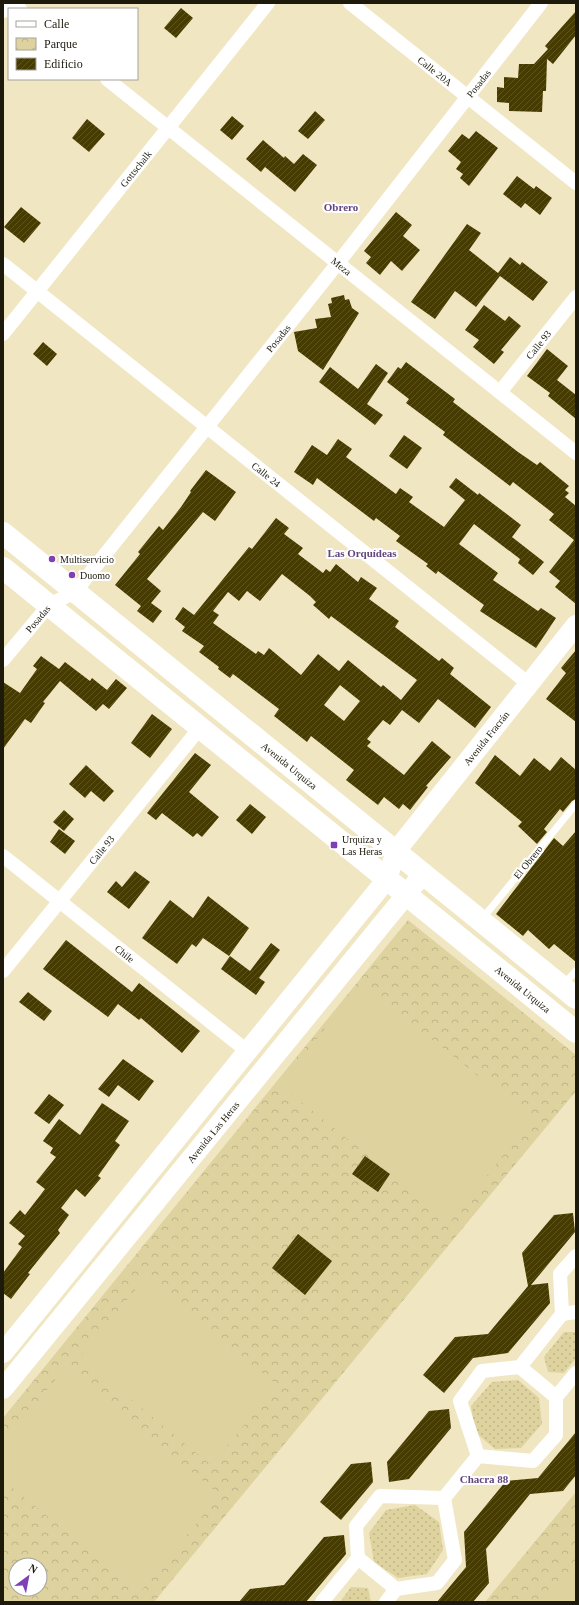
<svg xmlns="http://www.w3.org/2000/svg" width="579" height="1605" viewBox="0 0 579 1605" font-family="'Times New Roman',serif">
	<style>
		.grass { fill: url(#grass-dots) }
		.park { fill: url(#park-crowns); fill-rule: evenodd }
		.pitch { fill: #ded29f }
		.building { fill: url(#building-hatch); fill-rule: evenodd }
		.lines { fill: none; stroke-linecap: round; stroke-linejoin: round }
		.lane { stroke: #fff; stroke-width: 7 }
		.street { stroke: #fff; stroke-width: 14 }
		.secondary { stroke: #fff; stroke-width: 20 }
		.primary { stroke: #fff; stroke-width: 22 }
		.poi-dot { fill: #803fb4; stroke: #fff; stroke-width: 1.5 }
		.labels { text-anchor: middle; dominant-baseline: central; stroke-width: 4; stroke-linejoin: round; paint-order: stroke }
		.street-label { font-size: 10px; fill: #1d1a0c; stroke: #fff }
		.poi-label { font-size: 10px; fill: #1d1a0c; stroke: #fff; text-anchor: start }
		.neighbourhood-label { font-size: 11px; font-weight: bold; fill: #62447f; stroke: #fff }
	</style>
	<defs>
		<pattern id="grass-dots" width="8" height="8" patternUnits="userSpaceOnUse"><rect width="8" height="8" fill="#ded29f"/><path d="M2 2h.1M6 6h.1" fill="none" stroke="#beb488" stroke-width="1.8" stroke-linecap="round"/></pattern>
		<pattern id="park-crowns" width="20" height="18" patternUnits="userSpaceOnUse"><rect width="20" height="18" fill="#ded29f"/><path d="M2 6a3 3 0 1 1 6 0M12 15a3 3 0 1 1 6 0" fill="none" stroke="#beb488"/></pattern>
		<pattern id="building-hatch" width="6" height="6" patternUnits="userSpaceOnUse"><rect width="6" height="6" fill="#463b01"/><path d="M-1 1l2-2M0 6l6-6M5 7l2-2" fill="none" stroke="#5d5425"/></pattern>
	</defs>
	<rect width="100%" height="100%" fill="#f0e7c2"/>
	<g class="grass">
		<path d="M564,1332H576V1358L564,1373L548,1372L544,1357Z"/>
		<path d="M518,1380L539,1398L542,1424L521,1448L495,1449L475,1432L471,1406L492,1382Z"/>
		<path d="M415,1505L439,1522L443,1550L427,1574L398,1578L374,1562L369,1533L386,1510Z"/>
		<path d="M351,1587L368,1588L371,1602H340Z"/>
	</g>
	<g class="park">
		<path d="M408,920L576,1055V1091L154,1602H3V1418ZM16,1565H40V1589H16Z"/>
		<path d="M576,1492V1602H485Z"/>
	</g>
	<g class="pitch">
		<path d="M361,983L532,1119L451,1221L280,1085Z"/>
		<path d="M146,1277L277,1385L211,1465L80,1357Z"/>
		<path d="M65,1368L220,1495L140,1592L3,1480V1444Z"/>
		<path d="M576,1566V1602H547Z"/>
	</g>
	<g class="building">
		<path d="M181,8L193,18L176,38L164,28Z"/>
		<path d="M576,11V35L553,64L547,59L546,91H543L542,112L509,111V103L497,102V87L504,88V77L518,78L519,64H534L548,49L545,46Z"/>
		<path d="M315,111L325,120L308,139L298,131Z"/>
		<path d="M232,116L244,126L232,140L220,130Z"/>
		<path d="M87,119L105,134L89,152L72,138Z"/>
		<path d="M476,131L498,148L469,186L460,178L463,174L456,169L461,162L448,151L462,134L469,139Z"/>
		<path d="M263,140L284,158L285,156L294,164L303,154L317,165L295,192L265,167L261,172L246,159Z"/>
		<path d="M517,176L534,189L536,186L552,198L540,215L525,203L521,208L503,194Z"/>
		<path d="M21,207L41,223L24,243L4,227Z"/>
		<path d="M396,212L412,225L403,236L420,250L402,271L391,261L380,275L366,263L371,257L364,251Z"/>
		<path d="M467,224L481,233L469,250L498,273L510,257L520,265L522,262L548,282L533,301L500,276L476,307L455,291L435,319L411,302Z"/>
		<path d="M344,295L345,300L349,299L352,308L359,313L323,370L298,351L294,332L317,328L315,319L331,317L328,304L332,303L331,298Z"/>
		<path d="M484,305L505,321L509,316L521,326L501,350L504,352L494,364L473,347L479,340L465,330Z"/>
		<path d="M43,342L57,354L47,366L33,354Z"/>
		<path d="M547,349L568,366L557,380L576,395V419L548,396L550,393L527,376Z"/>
		<path d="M406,362L455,399L453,402L518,452L537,465L540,462L569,486L565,490L569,493L565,497L576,506V604L555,587L560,581L549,572L574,540L549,520L554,514L513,482L510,486L472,457L443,435L445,432L406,403L409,399L387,382L398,367L401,369Z"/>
		<path d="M376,364L388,373L367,404L383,415L375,425L319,382L330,367L358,389Z"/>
		<path d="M404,435L422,448L407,469L389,456Z"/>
		<path d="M338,439L352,449L346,457L396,494L400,488L413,497L409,502L444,527L465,500L449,487L456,478L478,495L479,493L521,525L512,537L544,562L533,575L518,563L520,559L474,524L459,544L498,573L493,580L538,611L541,608L556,618L536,648L480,611L484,605L438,571L436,574L426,566L428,564L396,541L400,536L376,518L374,521L317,478L313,485L294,472L312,445L327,455Z"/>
		<path d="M206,470L236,492L215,521L203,512L147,579L161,591L151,603L162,611L153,623L137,611L141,606L115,585L140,554L138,552L159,526L163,530L181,507L191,492L190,491Z"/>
		<path d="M276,518L289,528L284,534L303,548L298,554L323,573L326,569L330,572L336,564L358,582L361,577L377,588L369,599L399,621L395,627L439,661L442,658L454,668L450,674L491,707L475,728L438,699L419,723L402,710L390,725L383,720L367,739L371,742L367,746L404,775L432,741L451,757L426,786L428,787L410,810L403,804L399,809L384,797L378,805L346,780L354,770L311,736L307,742L274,716L279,709L233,674L230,678L218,669L219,667L199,652L204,646L182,631L185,627L175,619L183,607L194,615L249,547L252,549ZM282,574L310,596L316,602L313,605L329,619L331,616L417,680L401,700L383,685L381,687L348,660L339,671L318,654L301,675L269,648L264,655L258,651L256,654L213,623L219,615L213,611L228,592L239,601L247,591L260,601ZM340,685L360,701L344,721L324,705Z"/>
		<path d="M576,650V722L546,699L566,673L561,668Z"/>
		<path d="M41,656L59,669L65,662L90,681L92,678L107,690L116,679L127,688L109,709L103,704L96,711L60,681L43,702L45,703L31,723L25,719L3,749V682L20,693L37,669L33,666Z"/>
		<path d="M152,714L172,729L150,758L131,743Z"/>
		<path d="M195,753L211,765L189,792L219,817L202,837L197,833L193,837L162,813L156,820L147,813Z"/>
		<path d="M495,755L520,776L534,758L550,771L561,757L576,770V799L572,801L563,812L560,809L544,829L547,832L537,844L518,826L522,822L475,783Z"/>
		<path d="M86,765L114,791L104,802L91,791L85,798L69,784Z"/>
		<path d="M250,804L266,817L252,834L236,820Z"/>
		<path d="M64,810L74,819L64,831L53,822Z"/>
		<path d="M59,829L75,841L65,854L50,842Z"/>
		<path d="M576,831V962L554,944L549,949L528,930L523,936L496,914L554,838L563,846Z"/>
		<path d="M135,871L150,882L129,909L107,892L116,881L122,887Z"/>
		<path d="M208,896L249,928L229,956L203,938L196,947L192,944L177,964L142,938L170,900L193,918Z"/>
		<path d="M66,940L132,992L139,983L200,1031L182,1053L141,1018L139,1020L118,1004L108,1017L43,969Z"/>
		<path d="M271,943L280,950L259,978L265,982L256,995L221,969L230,956L250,971Z"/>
		<path d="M28,992L52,1011L44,1021L19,1002Z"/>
		<path d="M123,1059L154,1081L139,1101L118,1085L109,1097L98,1089Z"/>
		<path d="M49,1094L64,1105L49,1124L34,1113Z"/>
		<path d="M102,1103L129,1121L115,1141L120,1145L98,1176L101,1178L85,1197L76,1189L61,1208L69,1215L58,1230L60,1233L28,1273L30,1274L11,1299L3,1293V1273L22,1247L18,1244L25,1236L9,1223L20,1210L25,1215L45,1189L36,1182L56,1157L50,1153L53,1148L43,1141L59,1119L80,1135Z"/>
		<path d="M365,1156L390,1174L378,1192L352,1174Z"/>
		<path d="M573,1213L575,1232L531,1285L548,1283L550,1303L508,1353L473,1358L444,1393L423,1375L455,1337L488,1334L528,1286L522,1253L554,1215Z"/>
		<path d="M298,1234L332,1261L305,1295L272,1268Z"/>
		<path d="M449,1409L451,1428L409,1479L389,1482L387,1462L429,1411Z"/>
		<path d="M576,1432V1475L563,1491L530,1494L486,1549L489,1583L473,1602H437L466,1567L464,1532L506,1481L538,1478Z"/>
		<path d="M371,1462L373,1482L341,1520L320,1502L351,1464Z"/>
		<path d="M344,1535L346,1554L306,1602H239L250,1589L284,1585L324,1537Z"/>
	</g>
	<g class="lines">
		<g class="lane">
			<path d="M482,919L576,804"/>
			<path d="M563,985L576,971"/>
		</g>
		<g class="street">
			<path d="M12,3L20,9"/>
			<path id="s1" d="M350,3L576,183"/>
			<path id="s2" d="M107,79L576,453"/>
			<path id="s3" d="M3,264L529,684"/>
			<path id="s4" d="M3,334L268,3"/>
			<path id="s5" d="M500,392L576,297"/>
			<path id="s6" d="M3,660L49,605L75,592L338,263L541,3"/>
			<path id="s7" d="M3,856L247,1051"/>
			<path id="s8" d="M3,971L199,729"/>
			<path d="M562,1314L576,1312"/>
			<path d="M520,1367L556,1397"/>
			<path d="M478,1456L460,1401L482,1371L520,1367L562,1314L560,1274L576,1256"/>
			<path d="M358,1558L396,1589"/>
			<path d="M322,1602L358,1558L356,1526L380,1496L444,1498"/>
			<path d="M386,1602L396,1589L437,1583L455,1560L444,1498L478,1456L533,1461L556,1435V1397L576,1373"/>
		</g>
		<g class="secondary">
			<path d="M3,8L7,3"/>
			<path id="s9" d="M3,1353L387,879L396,851L576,625"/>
			<path id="s10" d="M3,1389L423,874"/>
		</g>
		<g class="primary">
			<path id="s11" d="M3,533L576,998"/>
			<path id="s12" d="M3,568L576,1032"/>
		</g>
	</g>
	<g class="poi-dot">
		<circle cx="52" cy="559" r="4"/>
		<circle cx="72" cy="575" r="4"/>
		<rect x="330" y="841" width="8" height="8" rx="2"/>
	</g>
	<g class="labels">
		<g class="street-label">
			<text stroke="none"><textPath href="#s1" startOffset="109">Calle 20A</textPath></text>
			<text stroke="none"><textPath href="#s6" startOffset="750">Posadas</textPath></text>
			<text stroke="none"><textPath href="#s4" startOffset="212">Gottschalk</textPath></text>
			<text stroke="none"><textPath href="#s2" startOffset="300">Meza</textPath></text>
			<text stroke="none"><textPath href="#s6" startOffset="426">Posadas</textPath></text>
			<text stroke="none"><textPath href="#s5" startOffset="61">Calle 93</textPath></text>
			<text stroke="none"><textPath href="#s3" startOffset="337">Calle 24</textPath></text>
			<text stroke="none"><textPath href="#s6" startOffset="54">Posadas</textPath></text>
			<text stroke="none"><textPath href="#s9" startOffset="784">Avenida Fracrán</textPath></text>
			<text stroke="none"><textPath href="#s11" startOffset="369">Avenida Urquiza</textPath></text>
			<text stroke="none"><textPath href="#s8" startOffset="156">Calle 93</textPath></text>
			<text transform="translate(528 862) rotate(-51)">El Obrero</text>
			<text stroke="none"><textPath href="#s7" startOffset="156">Chile</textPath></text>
			<text stroke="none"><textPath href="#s12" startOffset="669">Avenida Urquiza</textPath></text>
			<text stroke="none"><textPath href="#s10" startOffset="332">Avenida Las Heras</textPath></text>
		</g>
		<g class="poi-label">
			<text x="60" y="559">Multiservicio</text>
			<text x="80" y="575">Duomo</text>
			<text x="342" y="839">Urquiza y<tspan x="342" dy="12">Las Heras</tspan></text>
		</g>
		<g class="neighbourhood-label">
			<text x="341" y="207">Obrero</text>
			<text x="362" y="553">Las Orquídeas</text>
			<text x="484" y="1479">Chacra 88</text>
		</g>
	</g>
	<rect width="579" height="1605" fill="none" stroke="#1d1a0c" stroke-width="8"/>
	<rect x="8" y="8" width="130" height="72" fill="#ffffff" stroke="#a5a39e"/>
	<rect x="16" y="21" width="20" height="6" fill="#ffffff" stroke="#a5a39e"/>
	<text x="44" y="28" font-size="12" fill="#1d1a0c">Calle</text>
	<rect x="16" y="38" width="20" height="12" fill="url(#park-crowns)" stroke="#a5a39e"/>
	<text x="44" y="48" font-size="12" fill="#1d1a0c">Parque</text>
	<rect x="16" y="58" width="20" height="12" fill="url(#building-hatch)" stroke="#a5a39e"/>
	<text x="44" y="68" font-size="12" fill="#1d1a0c">Edificio</text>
	<g transform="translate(28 1577) rotate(32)"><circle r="19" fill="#ffffff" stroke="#a5a39e"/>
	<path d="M0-3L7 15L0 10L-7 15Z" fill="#803fb4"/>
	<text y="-6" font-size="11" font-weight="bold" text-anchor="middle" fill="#1d1a0c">N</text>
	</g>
</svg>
